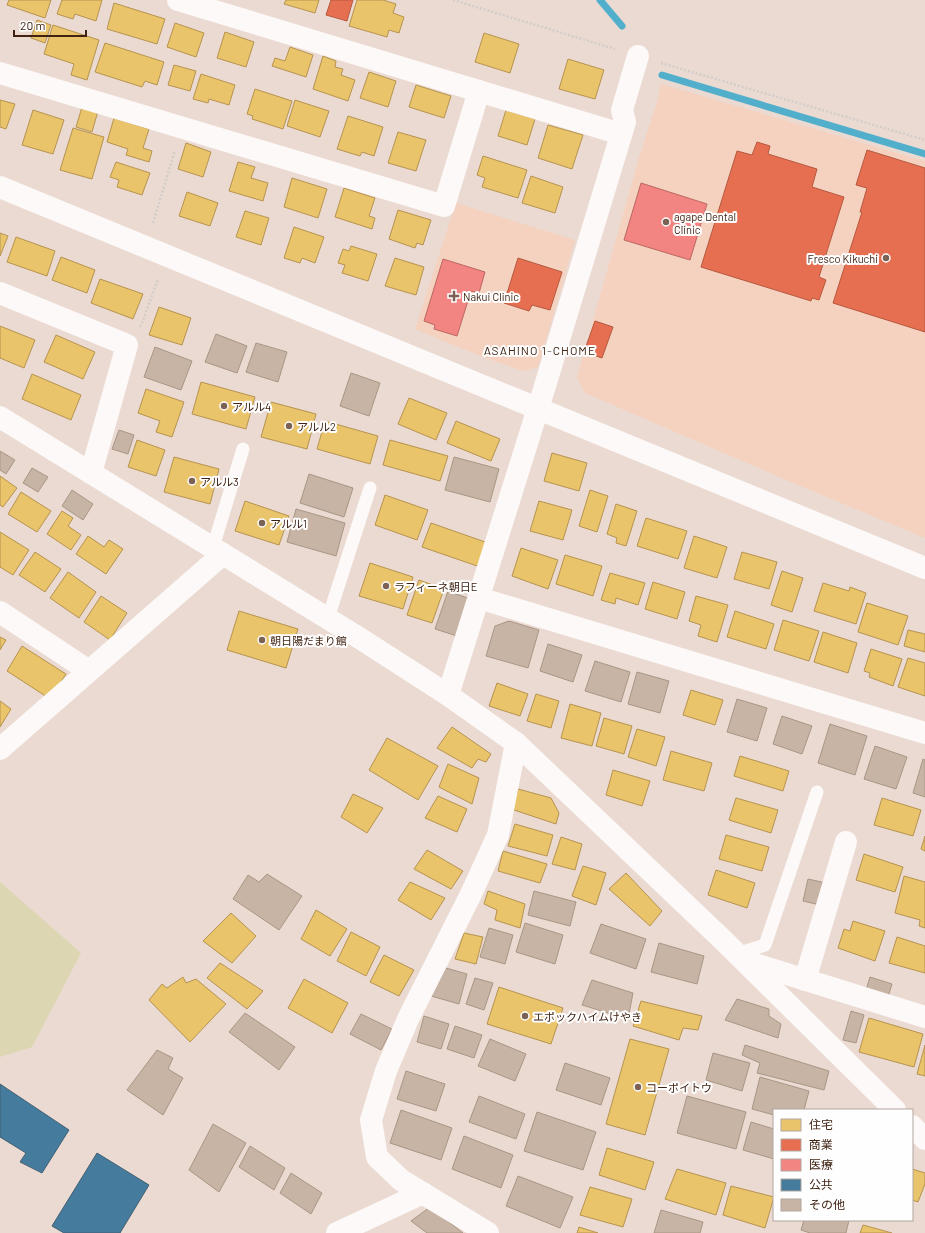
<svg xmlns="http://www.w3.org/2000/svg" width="925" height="1233" viewBox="0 0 925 1233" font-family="Barlow,'Noto Sans JP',sans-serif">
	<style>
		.built { fill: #f5d1bf }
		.green { fill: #ddd6b2 }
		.homes { fill: #e9c46a; stroke: #b69350 }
		.shops { fill: #e76f51; stroke: #b5583e }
		.health { fill: #f28482; stroke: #bc6760 }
		.public { fill: #457b9d; stroke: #436073 }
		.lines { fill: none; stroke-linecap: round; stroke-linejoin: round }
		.stream { stroke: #52afcb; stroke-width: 7 }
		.building { fill: #c7b4a4; stroke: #a89685 }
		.path { stroke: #d3cdca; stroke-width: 2.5; stroke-dasharray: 2 2; stroke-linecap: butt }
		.lane { stroke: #fcf9f8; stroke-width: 13 }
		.street { stroke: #fcf9f8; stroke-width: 22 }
		.secondary { stroke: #fcf9f8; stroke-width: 22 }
		.poi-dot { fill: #7b6255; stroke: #fefefe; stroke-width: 1.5 }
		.labels { text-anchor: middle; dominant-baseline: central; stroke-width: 4; stroke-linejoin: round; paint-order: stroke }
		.poi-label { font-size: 11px; fill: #3f2212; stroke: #fefefe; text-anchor: start }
		.neighbourhood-label { font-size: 12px; letter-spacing: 1px; fill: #3f2212; stroke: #fefefe }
	</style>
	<rect width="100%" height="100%" fill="#ebdad1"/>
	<g class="built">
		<path d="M661,84L925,161V538L791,482L585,393L577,377L639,158L657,102Z"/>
		<path d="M456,203L575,240L538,367L523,371L483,357L415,329Z"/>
	</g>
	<path class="green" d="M0,882L81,953L32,1047L0,1057Z"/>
	<g class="homes">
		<path d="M9,0H51L45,18L7,5Z"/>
		<path d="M62,0H102L96,21L75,14L73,19L57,14Z"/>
		<path d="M286,0H319L315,13L284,4Z"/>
		<path d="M357,0H383L396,4L393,13L404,17L399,33L389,30L387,37L349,26Z"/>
		<path d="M114,3L165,19L157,44L107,29Z"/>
		<path d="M37,20L51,25L45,43L31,38Z"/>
		<path d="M175,23L204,33L196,57L167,47Z"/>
		<path d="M53,25L99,40L87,80L71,75L74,64L44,54Z"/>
		<path d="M225,32L254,42L246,67L217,58Z"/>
		<path d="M484,33L519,44L510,73L475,62Z"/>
		<path d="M105,43L164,62L157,85L145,81L142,87L95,72Z"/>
		<path d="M290,47L313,55L306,77L272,66L275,58L285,61Z"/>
		<path d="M323,56L336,61L335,67L343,69L341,75L355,80L348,101L313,89Z"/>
		<path d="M568,59L604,70L595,99L559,89Z"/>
		<path d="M174,65L196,71L190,91L168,85Z"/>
		<path d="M369,72L396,81L388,107L360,98Z"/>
		<path d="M201,74L235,85L229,105L209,99L208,103L193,99Z"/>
		<path d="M416,85L451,96L444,118L409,107Z"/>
		<path d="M255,89L292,101L283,129L252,119L253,116L247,114Z"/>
		<path d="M0,100L15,104L6,129L0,127Z"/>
		<path d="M295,100L329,111L320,137L287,126Z"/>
		<path d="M82,107L98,111L92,132L76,127Z"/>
		<path d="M33,110L64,120L53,154L22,145Z"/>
		<path d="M506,110L535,119L527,145L498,136Z"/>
		<path d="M348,116L383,127L374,156L362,152L360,156L337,149Z"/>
		<path d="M114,118L149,129L143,148L152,151L149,162L126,155L128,149L107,142Z"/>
		<path d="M548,125L583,135L572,169L538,158Z"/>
		<path d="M73,128L104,137L92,179L60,170Z"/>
		<path d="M398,132L426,140L416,171L388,163Z"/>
		<path d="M186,143L211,152L203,177L178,169Z"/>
		<path d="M483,156L527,170L518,198L482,187L485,178L477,175Z"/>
		<path d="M116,162L150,173L142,195L117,187L119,180L110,177Z"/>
		<path d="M238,162L255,167L251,178L268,183L263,201L229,191Z"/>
		<path d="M531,176L563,187L555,213L522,203Z"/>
		<path d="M292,178L327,189L318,218L284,207Z"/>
		<path d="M344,188L375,198L369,216L375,218L372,229L335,217Z"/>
		<path d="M187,192L218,203L210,226L179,216Z"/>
		<path d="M398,210L431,220L423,245L417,243L415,248L389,239Z"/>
		<path d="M245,211L269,218L261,245L236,237Z"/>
		<path d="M294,227L324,237L315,263L302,258L300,263L284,258Z"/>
		<path d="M0,233L8,236L0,256Z"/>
		<path d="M16,237L55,251L47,276L7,262Z"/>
		<path d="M351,246L377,254L368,281L342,273L345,265L338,263L343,249L349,251Z"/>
		<path d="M61,257L95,270L87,293L52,280Z"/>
		<path d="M395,258L424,267L416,295L385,286Z"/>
		<path d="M100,279L143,294L133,319L91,303Z"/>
		<path d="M159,307L191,318L182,345L149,335Z"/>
		<path d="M0,326L35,340L24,368L0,358Z"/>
		<path d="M56,335L95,352L83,379L44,362Z"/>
		<path d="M32,374L81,395L71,420L22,399Z"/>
		<path d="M201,382L255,397L246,429L192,414Z"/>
		<path d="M146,389L184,402L172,437L156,432L160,421L138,413Z"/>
		<path d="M409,398L447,413L436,440L398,424Z"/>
		<path d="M271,402L316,414L307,449L261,437Z"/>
		<path d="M325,421L378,436L370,464L317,449Z"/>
		<path d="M456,421L500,439L491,461L447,443Z"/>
		<path d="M137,440L165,450L156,476L128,467Z"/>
		<path d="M390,440L448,456L440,481L383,465Z"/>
		<path d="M552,453L587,463L579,491L544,481Z"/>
		<path d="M174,457L219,469L210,504L164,492Z"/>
		<path d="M0,476L17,488L3,507L0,505Z"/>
		<path d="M590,490L608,496L597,532L579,526Z"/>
		<path d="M21,492L51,511L37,532L8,514Z"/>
		<path d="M385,495L428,510L417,540L375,525Z"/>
		<path d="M245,501L289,516L279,545L235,531Z"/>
		<path d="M539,501L572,510L563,540L530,531Z"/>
		<path d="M616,504L637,511L626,546L616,543L617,538L607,534Z"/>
		<path d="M62,511L73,518L68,526L81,535L71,550L47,534Z"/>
		<path d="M646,518L687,531L678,559L637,546Z"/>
		<path d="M431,523L488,543L480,567L422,547Z"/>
		<path d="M0,532L29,550L13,575L0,567Z"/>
		<path d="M88,536L104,547L109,540L123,549L106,574L76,554Z"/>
		<path d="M694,536L727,547L717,578L684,568Z"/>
		<path d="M521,548L558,560L548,589L512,576Z"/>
		<path d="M35,552L61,569L45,592L19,575Z"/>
		<path d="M742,552L777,562L769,589L734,579Z"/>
		<path d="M565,555L602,566L593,596L556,584Z"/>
		<path d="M370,563L413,577L403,609L359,596Z"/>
		<path d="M782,571L803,578L792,612L771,605Z"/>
		<path d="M68,572L96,592L79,618L50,598Z"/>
		<path d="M610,573L645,583L638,605L616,598L615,604L601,600Z"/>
		<path d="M419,580L444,589L432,623L407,615Z"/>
		<path d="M653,582L685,592L677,619L645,609Z"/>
		<path d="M823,583L849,591L850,587L866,593L856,624L814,611Z"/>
		<path d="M101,596L127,613L110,640L84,622Z"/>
		<path d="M696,596L728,605L717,642L698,636L701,625L689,621Z"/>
		<path d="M867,603L908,616L898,645L858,632Z"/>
		<path d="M239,611L298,629L286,668L227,650Z"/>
		<path d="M735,611L774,624L766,649L727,637Z"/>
		<path d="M783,620L819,631L809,661L774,650Z"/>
		<path d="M908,630L925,634V652L904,646Z"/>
		<path d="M823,632L857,643L848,673L814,662Z"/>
		<path d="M0,637L6,640L0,650Z"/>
		<path d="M22,646L66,674L50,699L7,671Z"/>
		<path d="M871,649L902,659L893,686L869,677L870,673L864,671Z"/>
		<path d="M908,658L925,663V696L898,687Z"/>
		<path d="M497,683L528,694L520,716L489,706Z"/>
		<path d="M691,690L723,700L715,725L683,715Z"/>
		<path d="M536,694L559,701L551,728L527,721Z"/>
		<path d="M0,701L11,709L0,727Z"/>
		<path d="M570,704L601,713L592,746L561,738Z"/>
		<path d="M604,718L632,726L624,754L596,746Z"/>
		<path d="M452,727L491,754L486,762L478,759L472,768L437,748Z"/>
		<path d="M637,729L665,737L656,766L628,757Z"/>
		<path d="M387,738L438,766L418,800L369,770Z"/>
		<path d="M671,751L712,763L704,791L663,780Z"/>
		<path d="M740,756L789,771L783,791L734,776Z"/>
		<path d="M448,764L479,778L472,804L439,787Z"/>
		<path d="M613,770L650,781L642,806L606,795Z"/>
		<path d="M518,789L551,798L559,813L556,824L511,809Z"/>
		<path d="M353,794L383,808L367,833L341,817Z"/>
		<path d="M438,796L467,809L457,832L425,818Z"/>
		<path d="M736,798L778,810L771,833L729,820Z"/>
		<path d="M882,798L921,810L913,836L874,825Z"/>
		<path d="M515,824L553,835L547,856L508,846Z"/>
		<path d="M726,835L769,847L762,871L719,859Z"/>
		<path d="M925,836V851L921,849Z"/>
		<path d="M561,837L582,844L575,870L552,864Z"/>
		<path d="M427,850L463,871L451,889L414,869Z"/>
		<path d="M503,851L547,864L540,883L498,871Z"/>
		<path d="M864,854L903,867L895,892L856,880Z"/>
		<path d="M583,866L606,873L596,905L572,896Z"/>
		<path d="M716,870L755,883L747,908L708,895Z"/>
		<path d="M626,873L662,911L650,926L609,889Z"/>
		<path d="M904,876L925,882V928L919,926L920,920L895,913Z"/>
		<path d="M410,882L445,898L431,920L398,900Z"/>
		<path d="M488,891L525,904L520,928L495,920L497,910L484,904Z"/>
		<path d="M316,910L347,929L330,956L301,939Z"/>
		<path d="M231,913L256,936L232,963L203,941Z"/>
		<path d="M853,921L885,931L875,961L838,948L844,929L850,931Z"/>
		<path d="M351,932L380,947L366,976L337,961Z"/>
		<path d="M464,933L483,937L476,964L455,959Z"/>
		<path d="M897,937L925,946V973L889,963Z"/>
		<path d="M384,955L414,970L399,996L370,982Z"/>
		<path d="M220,963L263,991L247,1009L207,978Z"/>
		<path d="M183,977L186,983L196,979L226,1004L190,1042L149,1000L162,984L167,988Z"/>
		<path d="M304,979L348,1003L332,1033L288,1008Z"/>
		<path d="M499,987L563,1008L551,1044L487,1024Z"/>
		<path d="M641,1001L702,1016L698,1030L683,1028L679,1040L633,1026Z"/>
		<path d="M869,1018L923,1034L914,1067L859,1052Z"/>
		<path d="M630,1039L669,1049L645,1135L606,1124Z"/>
		<path d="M925,1045V1076L917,1074Z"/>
		<path d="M607,1148L654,1162L645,1190L599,1175Z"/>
		<path d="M677,1169L726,1183L716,1215L665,1199Z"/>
		<path d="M912,1169L925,1173V1184L918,1202L912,1200Z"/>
		<path d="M731,1186L774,1197L765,1228L723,1215Z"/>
		<path d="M590,1187L632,1199L623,1227L580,1215Z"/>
		<path d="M863,1225L892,1233H860Z"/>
		<path d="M579,1227L598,1233H577Z"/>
	</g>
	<g class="shops">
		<path d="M331,0H353L347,21L326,15Z"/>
		<path d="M757,142L770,146L768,154L817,169L812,187L844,197L819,277L826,280L819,300L812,298L811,301L701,267L737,151L752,155Z"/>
		<path d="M867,150L925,168V332L833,303L862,212H860L867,188L856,185Z"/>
		<path d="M518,258L562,272L550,310L532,305L529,311L504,303Z"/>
		<path d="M595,321L613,327L602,358L584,352Z"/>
	</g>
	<g class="health">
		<path d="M641,183L707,204L690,260L624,240Z"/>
		<path d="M443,259L485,272L479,293L471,291L457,336L434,329L435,325L424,321Z"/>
	</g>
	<g class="public">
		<path d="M0,1084L69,1130L42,1173L20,1162L26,1153L0,1137Z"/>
		<path d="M97,1153L149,1185L120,1233H64L52,1226Z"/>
	</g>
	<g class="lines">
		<g class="stream">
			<path d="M600,0L622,26"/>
			<path d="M662,75L925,154"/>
		</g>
	</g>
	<g class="building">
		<path d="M216,334L247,346L237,373L205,362Z"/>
		<path d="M256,343L287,352L278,382L246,372Z"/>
		<path d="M155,347L192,361L181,390L144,377Z"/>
		<path d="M351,373L380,383L369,416L340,406Z"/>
		<path d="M119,430L134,435L128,454L112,449Z"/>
		<path d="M0,451L15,460L6,474L0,470Z"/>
		<path d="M454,457L499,469L490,502L445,490Z"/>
		<path d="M32,468L48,477L38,492L23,483Z"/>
		<path d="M309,474L353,488L344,517L300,503Z"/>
		<path d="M72,490L93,504L83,520L62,506Z"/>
		<path d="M296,509L345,523L336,556L287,542Z"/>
		<path d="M448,591L470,599L457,636L435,629Z"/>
		<path d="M509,621L539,630L528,668L486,656L495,626Z"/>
		<path d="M548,644L582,655L573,682L540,671Z"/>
		<path d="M595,661L630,672L621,702L585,691Z"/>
		<path d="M637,672L669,681L660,713L628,704Z"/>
		<path d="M737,699L767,708L757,741L727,732Z"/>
		<path d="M782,716L812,726L802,754L773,744Z"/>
		<path d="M830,724L867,736L855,775L818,763Z"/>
		<path d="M875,746L907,757L896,789L864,779Z"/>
		<path d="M923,759L925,760V797L913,793Z"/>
		<path d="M267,874L302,896L279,930L233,899L248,875L259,882Z"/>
		<path d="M808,879L826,883L820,905L803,901Z"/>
		<path d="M534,891L576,902L570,926L528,915Z"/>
		<path d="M525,923L563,935L555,964L516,952Z"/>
		<path d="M601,924L646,939L636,969L590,953Z"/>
		<path d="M489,928L513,935L505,964L480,957Z"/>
		<path d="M659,943L704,956L697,984L651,972Z"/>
		<path d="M439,966L467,974L459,1004L431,996Z"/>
		<path d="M870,977L892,984L887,1000L865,993Z"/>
		<path d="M475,978L493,983L484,1010L466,1004Z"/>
		<path d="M592,980L633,993L628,1019L582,1005Z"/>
		<path d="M737,999L769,1009V1016L781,1024L778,1038L725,1020Z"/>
		<path d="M851,1011L864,1015L856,1043L843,1040Z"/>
		<path d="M245,1013L295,1047L279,1070L229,1032Z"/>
		<path d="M361,1014L392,1029L381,1050L350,1034Z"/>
		<path d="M424,1016L449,1024L441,1049L417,1042Z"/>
		<path d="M455,1026L482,1035L474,1058L447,1049Z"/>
		<path d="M490,1039L526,1054L515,1081L478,1066Z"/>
		<path d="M745,1045L829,1071L824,1090L757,1073L760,1063L742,1055Z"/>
		<path d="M157,1050L173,1058L168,1069L183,1078L163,1115L127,1090Z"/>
		<path d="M713,1053L750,1063L742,1091L706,1080Z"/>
		<path d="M565,1063L610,1078L601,1105L556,1090Z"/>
		<path d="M406,1071L445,1084L436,1111L397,1099Z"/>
		<path d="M760,1077L809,1091L804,1110H774V1115L752,1109Z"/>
		<path d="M479,1096L525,1114L516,1139L469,1122Z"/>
		<path d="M687,1096L746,1112L736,1149L677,1133Z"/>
		<path d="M401,1110L452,1128L441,1160L390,1143Z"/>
		<path d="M537,1112L596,1132L583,1170L524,1151Z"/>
		<path d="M751,1122L774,1129V1159L743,1150Z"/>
		<path d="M213,1124L246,1143L219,1192L189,1170Z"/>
		<path d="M464,1136L513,1155L501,1188L452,1169Z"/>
		<path d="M250,1146L285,1168L274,1190L239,1167Z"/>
		<path d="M291,1173L322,1193L311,1214L280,1193Z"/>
		<path d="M518,1176L573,1197L560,1228L506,1206Z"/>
		<path d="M430,1207L463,1233H427L411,1221Z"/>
		<path d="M661,1210L703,1222L700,1233H654Z"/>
		<path d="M804,1220H849L846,1233H810L801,1230Z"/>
	</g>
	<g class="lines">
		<g class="path">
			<path d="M453,0L615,49"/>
			<path d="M661,63L925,140"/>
			<path d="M153,223L175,150"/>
			<path d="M140,327L142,323L158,279"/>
		</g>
		<g class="lane">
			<path d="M213,547L243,449"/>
			<path d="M328,618L370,488"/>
			<path d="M737,954L765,945L817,792"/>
		</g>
		<g class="street">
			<path d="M178,0L621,134"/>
			<path d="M0,73L444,206L479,91"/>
			<path d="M0,293L127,345L91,473"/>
			<path d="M479,598L925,733"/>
			<path d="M0,612L89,671"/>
			<path d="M448,695L545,386L625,122L622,110L638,56"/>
			<path d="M0,749L223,554"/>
			<path d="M745,961L925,1017"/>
			<path d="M805,980L846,842"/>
			<path d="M337,1233L423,1193"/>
			<path d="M488,1233L401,1180L377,1157L371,1120L386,1071L408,1019L471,894L498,835L516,743"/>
		</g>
		<g class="secondary">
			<path d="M0,187L925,568"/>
			<path d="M0,417L361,639L448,695L516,743L724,941L895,1110"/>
			<path d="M912,1126L925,1139"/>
		</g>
	</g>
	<g class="poi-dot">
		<circle cx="666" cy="222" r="4"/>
		<circle cx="886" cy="258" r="4"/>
		<path d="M452 290h4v4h4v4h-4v4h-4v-4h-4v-4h4z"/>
		<circle cx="224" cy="406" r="4"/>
		<circle cx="289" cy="426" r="4"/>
		<circle cx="192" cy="481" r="4"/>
		<circle cx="262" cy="523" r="4"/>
		<circle cx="386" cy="586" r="4"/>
		<circle cx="262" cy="640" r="4"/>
		<circle cx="525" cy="1016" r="4"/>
		<circle cx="638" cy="1087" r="4"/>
	</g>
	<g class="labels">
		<g class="poi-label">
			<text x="674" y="216">agape Dental<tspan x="674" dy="13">Clinic</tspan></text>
			<text x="878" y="258" text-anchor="end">Fresco Kikuchi</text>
			<text x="463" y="296">Nakui Clinic</text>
			<text x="232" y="406">アルル4</text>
			<text x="297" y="426">アルル2</text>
			<text x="200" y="481">アルル3</text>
			<text x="270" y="523">アルル1</text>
			<text x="394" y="586">ラフィーネ朝日E</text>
			<text x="270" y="640">朝日陽だまり館</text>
			<text x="533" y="1016">エポックハイムけやき</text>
			<text x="646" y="1087">コーポイトウ</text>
		</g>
		<g class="neighbourhood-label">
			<text x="540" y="350">ASAHINO 1-CHOME</text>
		</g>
	</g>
	<rect x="773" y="1109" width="140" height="112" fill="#fefefe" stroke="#b2a6a0"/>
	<rect x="781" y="1119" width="20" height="12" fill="#e9c46a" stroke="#b2a6a0"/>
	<text x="809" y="1129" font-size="12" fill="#3f2212">住宅</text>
	<rect x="781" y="1139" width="20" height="12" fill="#e76f51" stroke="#b2a6a0"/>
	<text x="809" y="1149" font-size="12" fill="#3f2212">商業</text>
	<rect x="781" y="1159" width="20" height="12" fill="#f28482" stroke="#b2a6a0"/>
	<text x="809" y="1169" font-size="12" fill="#3f2212">医療</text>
	<rect x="781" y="1179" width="20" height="12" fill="#457b9d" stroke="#b2a6a0"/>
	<text x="809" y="1189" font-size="12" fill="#3f2212">公共</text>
	<rect x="781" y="1199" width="20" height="12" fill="#c7b4a4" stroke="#b2a6a0"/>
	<text x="809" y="1209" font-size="12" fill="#3f2212">その他</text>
	<path d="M14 30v6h72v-6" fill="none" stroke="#3f2212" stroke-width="2"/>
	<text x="20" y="30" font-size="12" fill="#3f2212" stroke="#fefefe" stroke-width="3" paint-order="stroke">20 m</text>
</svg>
